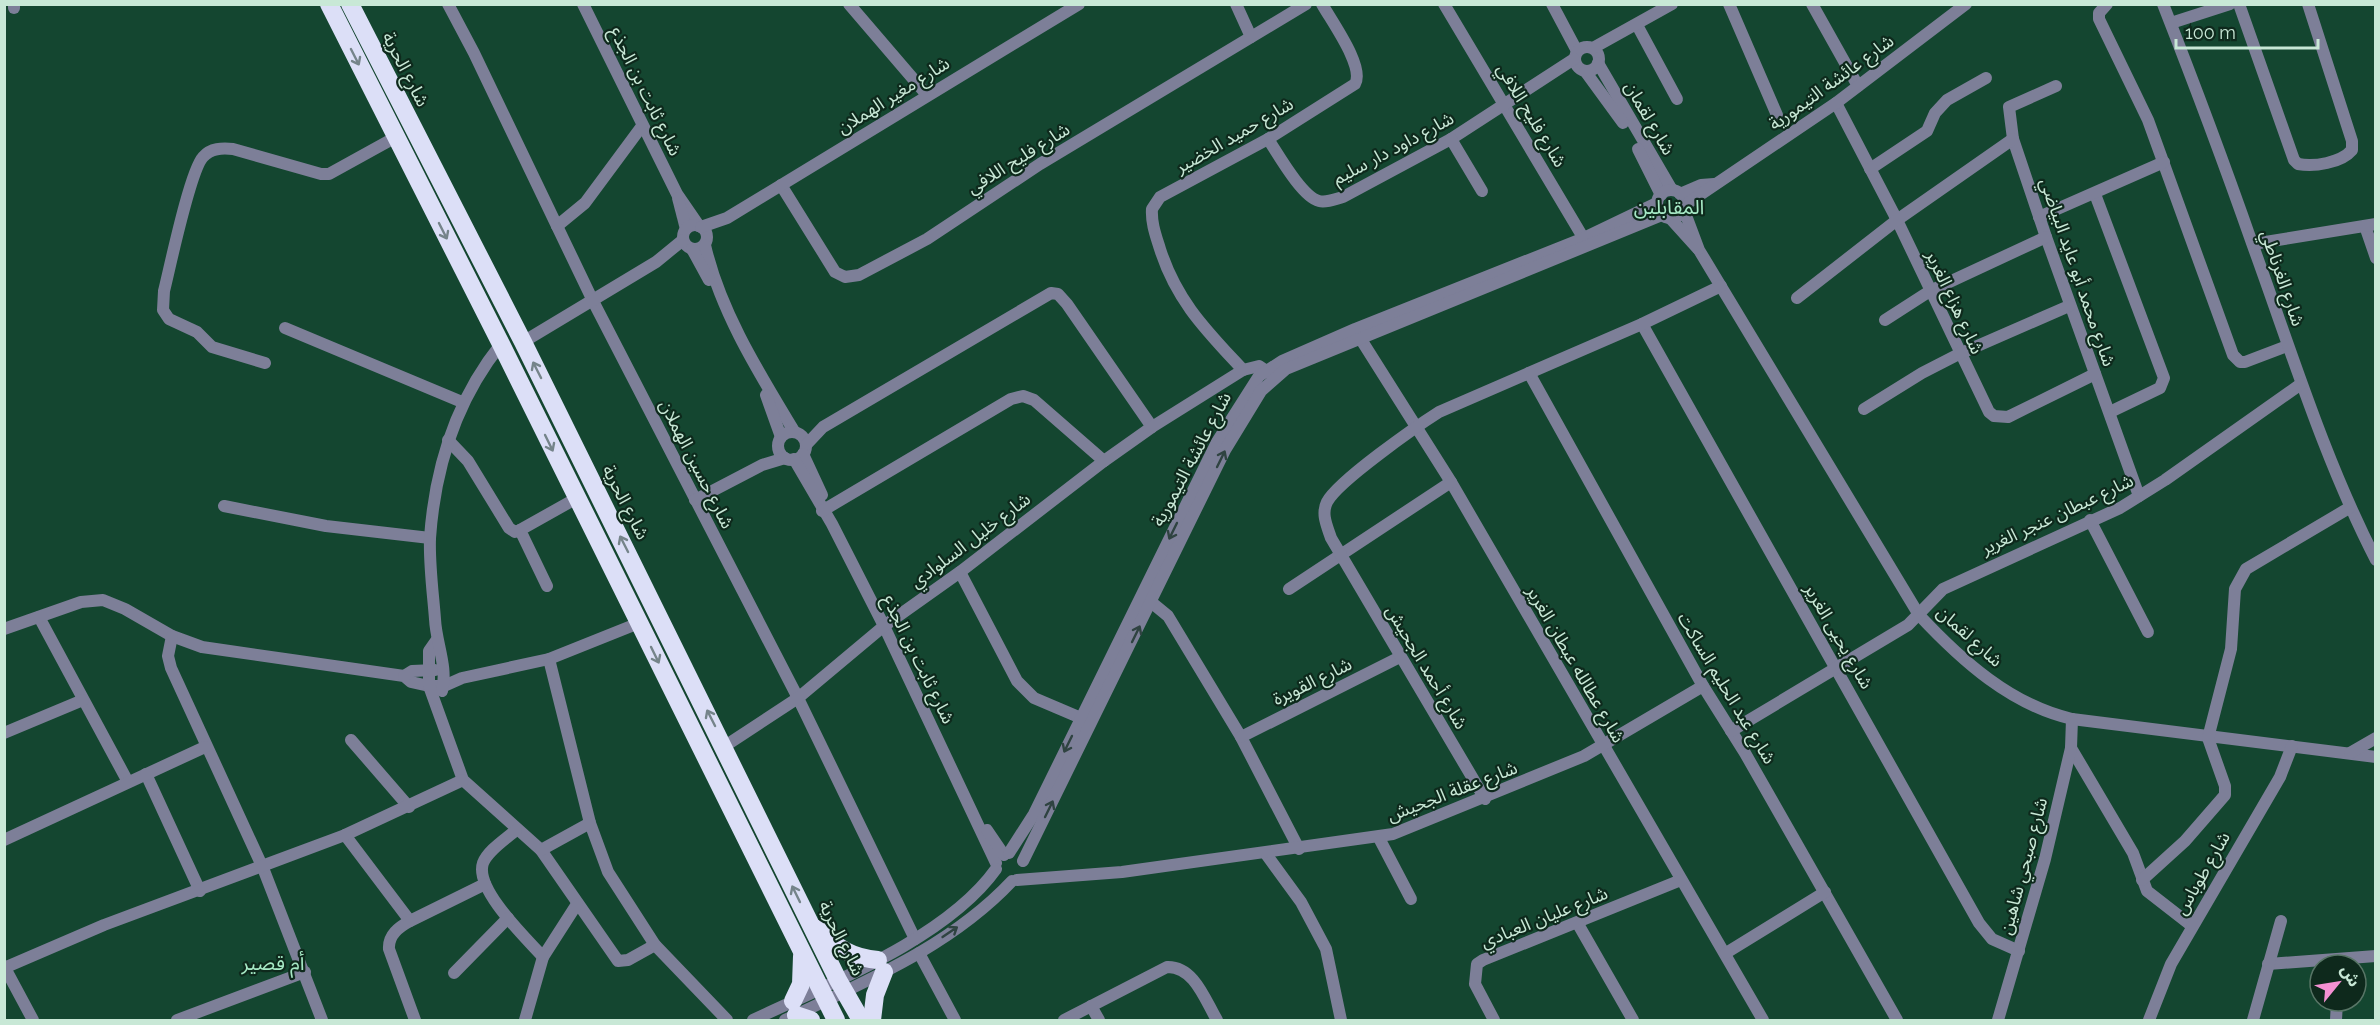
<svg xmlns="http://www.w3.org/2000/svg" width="2380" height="1025" viewBox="0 0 2380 1025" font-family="Raleway,'Noto Sans Arabic',sans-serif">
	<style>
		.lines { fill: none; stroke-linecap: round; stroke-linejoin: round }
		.minor { stroke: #7d7f98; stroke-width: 12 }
		.highway { stroke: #dcdff7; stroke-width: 18 }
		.oneway { stroke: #75848a }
		.oneway2 { stroke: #2f4341 }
		.labels { text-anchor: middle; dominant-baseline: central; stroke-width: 4.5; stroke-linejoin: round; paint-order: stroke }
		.street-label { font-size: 18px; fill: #c8e8d6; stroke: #0e291c }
		.neighbourhood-label { font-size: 20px; fill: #a6e9c5; stroke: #0e291c }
	</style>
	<rect width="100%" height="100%" fill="#144630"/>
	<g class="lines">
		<g class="minor">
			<path d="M448,4L474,53L593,301L798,698L915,939"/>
			<path d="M583,4L677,194L699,226"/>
			<path d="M849,4L927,95"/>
			<path d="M1236,4L1251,37"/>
			<path d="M1444,4L1587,244"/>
			<path d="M1552,4L1577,51"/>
			<path d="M1729,4L1777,115"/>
			<path d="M1812,4L1858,86"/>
			<path d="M2107,4L2099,13V19L2148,120L2233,355L2240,362H2245L2287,346"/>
			<path d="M2163,4C2194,83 2224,163 2252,243C2291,350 2324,459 2376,560"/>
			<path d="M2239,4L2294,160L2298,164C2314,167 2341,163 2352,150V141L2308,4"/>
			<path d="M14,8V4"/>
			<path d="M2171,23L2230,4"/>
			<path d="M1637,25L1677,99"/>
			<circle cx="1587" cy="59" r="12"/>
			<path d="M1593,48L1672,4"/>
			<path d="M1598,63L1672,190"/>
			<path d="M1585,71L1623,123"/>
			<path d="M2056,86L2009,107L2013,139L2046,237L2139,496"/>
			<path d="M1836,103L1897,220L1989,412L1994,416L2008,417L2095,374"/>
			<path d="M1268,139C1278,154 1302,197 1319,201C1327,203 1335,199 1343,197L1451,139L1574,59"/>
			<path d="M1451,139L1482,191"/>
			<path d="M1638,149L1661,195"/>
			<path d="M1870,169L1927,131L1935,113L1947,100L1986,78"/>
			<path d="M781,185L835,272L845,277L859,275L927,239L1040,164L1306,4"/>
			<circle cx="1671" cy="204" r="14"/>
			<path d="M1680,194L1701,185L1714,184"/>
			<path d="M2095,194L2164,378L2160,388L2110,412"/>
			<path d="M678,198L686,229"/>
			<path d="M1685,205L1836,103L1966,4"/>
			<path d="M1684,210L1699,250L1919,615C1962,661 2011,705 2072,719L2376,757"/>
			<path d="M2039,217L2164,162"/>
			<path d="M1670,218L1698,249"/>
			<circle cx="695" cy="237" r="12"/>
			<path d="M557,226L585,203L642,126"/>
			<path d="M2365,226L2376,258"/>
			<path d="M701,227L727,218L1079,4"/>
			<path d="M2253,244L2376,224"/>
			<path d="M705,245C720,311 759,373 794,431"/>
			<path d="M692,249L709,280"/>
			<path d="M1797,298L1897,220L2013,139"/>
			<path d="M1885,320L1930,291L2046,237"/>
			<path d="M1642,324L1979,923L1992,939L2019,951"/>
			<path d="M285,328L462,402"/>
			<path d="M1355,330L1451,482L1763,1020"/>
			<path d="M523,342L656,262L683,240"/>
			<path d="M265,363L212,347L197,332L169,319L163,310L164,291C170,267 190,171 203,157C211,148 222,148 233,149L321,174H329L396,137"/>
			<path d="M1243,370C1207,331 1177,302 1160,249C1156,236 1151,223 1152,209L1160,197L1268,139L1355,84C1365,67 1332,22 1322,4"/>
			<path d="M1529,373L1703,686L1745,753L1897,1020"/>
			<path d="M766,395L781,437"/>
			<path d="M1864,409L1922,373L1959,354L2069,306"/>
			<circle cx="792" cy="446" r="14"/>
			<path d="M448,440L468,461L509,528L515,532L520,530"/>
			<path d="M806,445L823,427L1051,293L1058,294L1067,304L1152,427"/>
			<path d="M803,454L822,495"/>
			<path d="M794,459L832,524L884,626L996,863"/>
			<path d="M695,500L762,465L785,458"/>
			<path d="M224,506L326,526L430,538"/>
			<path d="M822,511L1011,399L1023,396L1034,400L1104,461"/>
			<path d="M2090,520L2148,632"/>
			<path d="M960,572L1017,681L1034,698L1081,718"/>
			<path d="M547,586L520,530L577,498"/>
			<path d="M1289,589L1451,482"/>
			<path d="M1151,602L1168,616L1241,737L1299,849"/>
			<path d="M39,617L128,782"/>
			<path d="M4,629L81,602L103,600L125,609L172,636L202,647L404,676L411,682L429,686H444L462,678L549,659L639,623"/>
			<path d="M172,636L168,656L171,668L263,868L322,1020"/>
			<path d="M436,641L429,651V686L463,780L541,850L618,961L628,960L655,945"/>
			<path d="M549,659L590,823L608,872L655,945L727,1020"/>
			<path d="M404,676L412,671L435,670"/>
			<path d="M442,691C448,667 436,643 435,619C433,593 429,564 430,538C435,467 457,399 501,344"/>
			<path d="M1731,731L1908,625L1943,589L2120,508L2165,480L2301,384"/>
			<path d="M4,733L83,700"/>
			<path d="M1241,737L1400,657"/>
			<path d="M351,740L409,807"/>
			<path d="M725,746L798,698L884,626L960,572L1104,461L1152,427L1243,370L1259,366L1271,374"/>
			<path d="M2071,748L2133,853L2147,891L2192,926"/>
			<path d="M2350,753L2376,738"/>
			<path d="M146,774L200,891"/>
			<path d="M1485,799L1331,538C1327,526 1321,514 1327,502C1338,481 1417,426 1439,412L1642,324L1721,286"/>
			<path d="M516,830C506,839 488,850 483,863C474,889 527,939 543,957"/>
			<path d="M987,830L1004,855"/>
			<path d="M345,835L410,921"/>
			<path d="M1379,838L1411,899"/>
			<path d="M4,840L205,747"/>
			<path d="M541,850L590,823"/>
			<path d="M1009,853L1034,814L1217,442L1259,376L1282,361L1355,329L1584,238L1657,203"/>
			<path d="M1266,854L1301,902L1326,949L1341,1020"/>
			<path d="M1023,861L1225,450L1261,391L1286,369L1662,215"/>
			<path d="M1017,880L1122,872L1393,834L1584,756L1703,686"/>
			<path d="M2142,880L2185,841L2225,795V786L2208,738L2231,649L2235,589L2246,569L2349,508"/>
			<path d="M1578,924L1633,1020"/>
			<path d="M919,953L955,1020"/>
			<path d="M1726,953L1825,892"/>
			<path d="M2268,964L2376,956"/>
			<path d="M4,966L33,1020"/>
			<path d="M4,968L104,925L345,835L463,780"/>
			<path d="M454,973L508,918"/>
			<path d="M1091,1006L1099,1020"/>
			<path d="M177,1020L305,972"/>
			<path d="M415,1020L389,949C388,935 399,927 410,921L485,884"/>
			<path d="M525,1020L543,957L577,904"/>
			<path d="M753,1020C829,984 947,938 996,869"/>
			<path d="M785,1020C864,982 950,947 1012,881"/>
			<path d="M1064,1020L1167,967C1194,966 1205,1000 1217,1020"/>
			<path d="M1494,1020L1475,984L1477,964L1483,960L1681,880"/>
			<path d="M1998,1020L2045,859L2071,748L2072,719"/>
			<path d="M2149,1020L2171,964L2280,777L2292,746"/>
			<path d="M2253,1020L2281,921"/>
			<path d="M2336,1020L2337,1001"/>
		</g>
		<g class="highway">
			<path d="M329,4L501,344L836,1020"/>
			<path d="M350,4L523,342L838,980L861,1020"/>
			<path d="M818,929C836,948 853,958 878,960"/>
			<path d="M793,1001L801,984L802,956"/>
			<path d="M796,1015L811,1020"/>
			<path d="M872,1020L875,995L884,972"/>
		</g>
	</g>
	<defs><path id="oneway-shaft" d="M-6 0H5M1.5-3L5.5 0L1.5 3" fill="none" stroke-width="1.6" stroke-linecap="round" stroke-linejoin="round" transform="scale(1.5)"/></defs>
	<g class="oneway">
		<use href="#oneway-shaft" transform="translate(355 57) rotate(63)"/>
		<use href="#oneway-shaft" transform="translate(443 231) rotate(63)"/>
		<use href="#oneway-shaft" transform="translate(537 370) rotate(-117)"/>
		<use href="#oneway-shaft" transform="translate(549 443) rotate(64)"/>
		<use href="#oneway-shaft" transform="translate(624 544) rotate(-117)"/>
		<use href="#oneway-shaft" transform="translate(655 655) rotate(64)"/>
		<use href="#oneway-shaft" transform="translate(711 718) rotate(-117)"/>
		<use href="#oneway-shaft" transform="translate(796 894) rotate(-116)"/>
	</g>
	<g class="oneway2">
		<use href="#oneway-shaft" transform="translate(1221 459) rotate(-64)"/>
		<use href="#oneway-shaft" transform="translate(1173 531) rotate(116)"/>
		<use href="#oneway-shaft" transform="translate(1136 634) rotate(-64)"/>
		<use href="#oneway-shaft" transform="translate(1068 744) rotate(116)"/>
		<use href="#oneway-shaft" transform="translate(1049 809) rotate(-64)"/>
		<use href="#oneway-shaft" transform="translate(950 932) rotate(-34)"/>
	</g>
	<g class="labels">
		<g class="street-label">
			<text transform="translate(406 69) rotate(63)">شارع الحرية</text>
			<text transform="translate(1831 82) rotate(-36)">شارع عائشة التيمورية</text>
			<text transform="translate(646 91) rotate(64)">شارع ثابت بن الجذع</text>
			<text transform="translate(893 95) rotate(-32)">شارع مغير الهملان</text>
			<text transform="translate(1532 115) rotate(59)">شارع فليح اللافي</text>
			<text transform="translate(1650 118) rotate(60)">شارع لقمان</text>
			<text transform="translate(1234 135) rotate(-30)">شارع حميد الخضير</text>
			<text transform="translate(1393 148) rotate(-28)">شارع داود دار سليم</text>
			<text transform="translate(1018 158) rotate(-32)">شارع فليح اللافي</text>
			<text transform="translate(2078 272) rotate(71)">شارع محمد أبو عايد البياضي</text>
			<text transform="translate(2283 278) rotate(71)">شارع الغرناطي</text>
			<text transform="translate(1955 302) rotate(65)">شارع هزاع الغرير</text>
			<text transform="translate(1191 459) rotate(-62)">شارع عائشة التيمورية</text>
			<text transform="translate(697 464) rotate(63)">شارع حسين الهملان</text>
			<text transform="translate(626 502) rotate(63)">شارع الحرية</text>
			<text transform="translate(2057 514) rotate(-25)">شارع عبطان عنجر الغرير</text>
			<text transform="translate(970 540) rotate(-37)">شارع خليل السلوادي</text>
			<text transform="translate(1839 636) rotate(60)">شارع يحيى الغرير</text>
			<text transform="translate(1970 636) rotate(42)">شارع لقمان</text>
			<text transform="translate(919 659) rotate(64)">شارع ثابت بن الجذع</text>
			<text transform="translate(1576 664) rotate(60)">شارع عطالله عبطان الغرير</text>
			<text transform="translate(1427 667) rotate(59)">شارع أحمد الجحيش</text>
			<text transform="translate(1312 681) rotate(-26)">شارع القويرة</text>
			<text transform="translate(1727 688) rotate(59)">شارع عبد الحليم الساكت</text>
			<text transform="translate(1452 791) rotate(-21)">شارع عقلة الجحيش</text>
			<text transform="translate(2023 866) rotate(-75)">شارع صبحي شاهين</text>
			<text transform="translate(2202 873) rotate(-60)">شارع طوباس</text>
			<text transform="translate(1544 917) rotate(-22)">شارع عليان العبادي</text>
			<text transform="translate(842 938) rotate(64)">شارع الحرية</text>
		</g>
		<g class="neighbourhood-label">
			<text x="1669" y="207">المقابلين</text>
			<text x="273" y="963">أم قصير</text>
		</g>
	</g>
	<rect width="2380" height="1025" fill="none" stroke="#c8e8d6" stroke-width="12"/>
	<g transform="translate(2338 983) rotate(60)"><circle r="28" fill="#0e291c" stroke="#587566" stroke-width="1.5"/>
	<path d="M0-4.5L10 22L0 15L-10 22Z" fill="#f491d3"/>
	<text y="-9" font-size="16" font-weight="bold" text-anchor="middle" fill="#c8e8d6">ش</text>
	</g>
	<path d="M2176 39v9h142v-9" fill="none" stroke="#c8e8d6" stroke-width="3"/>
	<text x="2185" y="39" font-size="18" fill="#c8e8d6" stroke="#0e291c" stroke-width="4.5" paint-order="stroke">100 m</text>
</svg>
